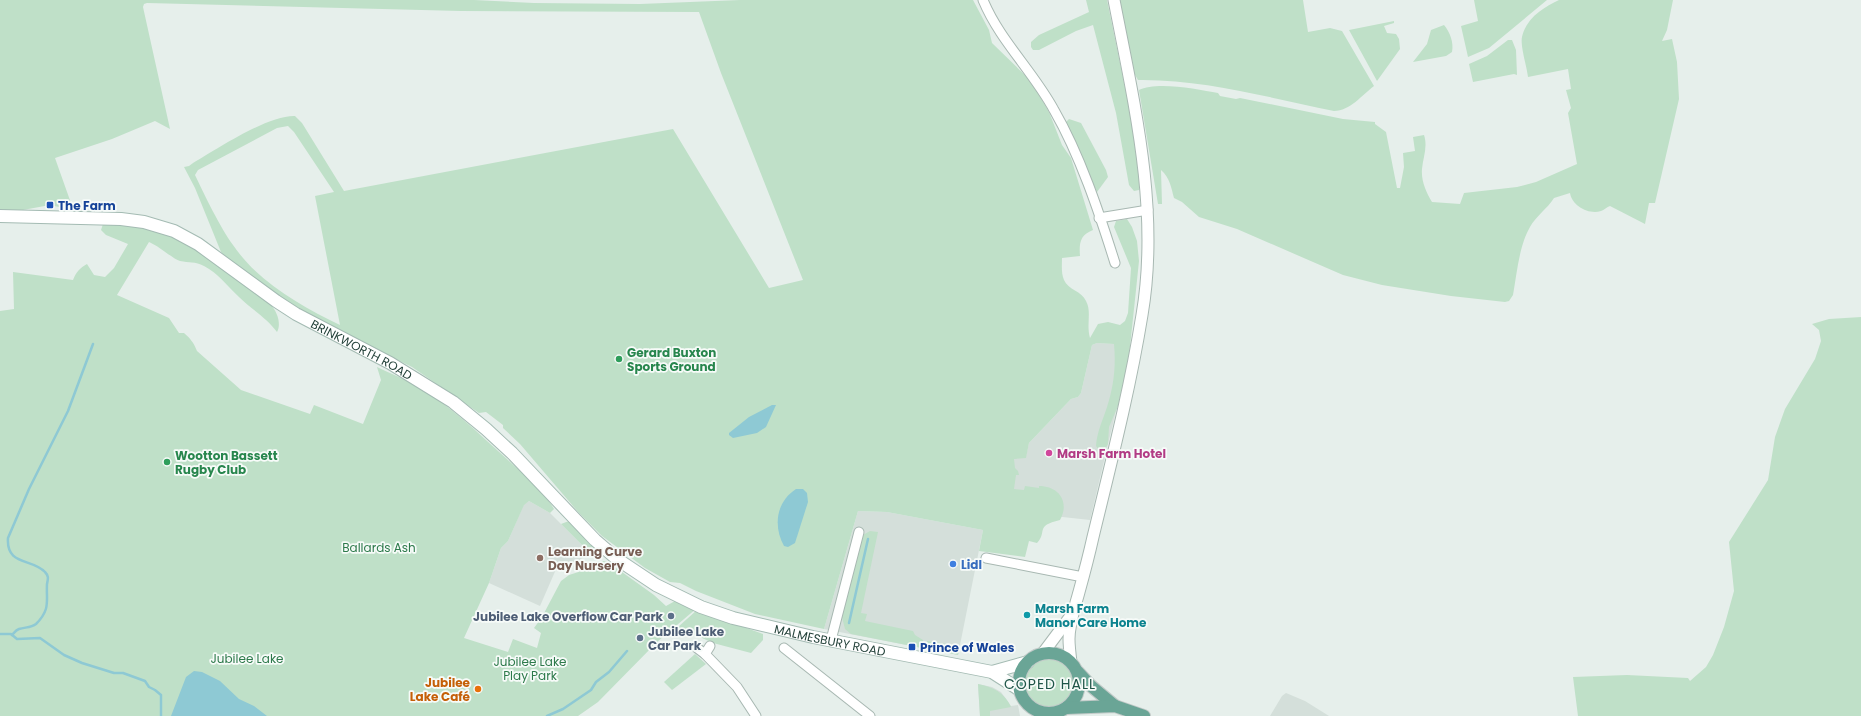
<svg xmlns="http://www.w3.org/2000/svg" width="1861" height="716" viewBox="0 0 1861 716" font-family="Poppins,sans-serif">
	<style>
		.built { fill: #d4dfda }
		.green { fill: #bfe0c8; fill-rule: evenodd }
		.water { fill: #8ec9d4 }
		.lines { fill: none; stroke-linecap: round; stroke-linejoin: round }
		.stream { stroke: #8ec9d4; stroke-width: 2.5 }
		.minor-casing { stroke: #a8b8b2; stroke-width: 11 }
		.tertiary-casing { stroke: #a8b8b2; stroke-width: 13 }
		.secondary-casing { stroke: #a4bbb3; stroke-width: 14 }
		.primary-casing { stroke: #c2cac8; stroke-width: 14 }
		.minor { stroke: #fff; stroke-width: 9 }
		.tertiary { stroke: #fff; stroke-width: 11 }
		.secondary { stroke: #fff; stroke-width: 12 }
		.primary { stroke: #6aa596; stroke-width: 12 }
		.transit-dot { fill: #1a4fb4; stroke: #f7fbf9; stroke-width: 1.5 }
		.leisure-dot { fill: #2e9e5b; stroke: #f7fbf9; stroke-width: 1.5 }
		.hotel-dot { fill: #d1479c; stroke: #f7fbf9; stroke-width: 1.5 }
		.education-dot { fill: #8d6e63; stroke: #f7fbf9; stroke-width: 1.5 }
		.shop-dot { fill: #3f7fe0; stroke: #f7fbf9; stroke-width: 1.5 }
		.culture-dot { fill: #0f9aa8; stroke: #f7fbf9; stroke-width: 1.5 }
		.service-dot { fill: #5c6f8a; stroke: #f7fbf9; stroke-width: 1.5 }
		.food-dot { fill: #e8710a; stroke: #f7fbf9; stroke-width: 1.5 }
		.labels { text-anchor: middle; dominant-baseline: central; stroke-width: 3.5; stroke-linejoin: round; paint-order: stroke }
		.transit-label { font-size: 12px; font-weight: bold; fill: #164399; stroke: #f7fbf9; text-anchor: start }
		.street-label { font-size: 12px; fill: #24423a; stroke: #f7fbf9 }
		.leisure-label { font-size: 12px; font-weight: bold; fill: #27864d; stroke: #f7fbf9; text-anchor: start }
		.hotel-label { font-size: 12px; font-weight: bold; fill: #b23c85; stroke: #f7fbf9; text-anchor: start }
		.park-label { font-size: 12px; fill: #2d7a4b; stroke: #f7fbf9 }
		.education-label { font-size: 12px; font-weight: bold; fill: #785e54; stroke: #f7fbf9; text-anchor: start }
		.shop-label { font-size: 12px; font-weight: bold; fill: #366cbe; stroke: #f7fbf9; text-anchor: start }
		.culture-label { font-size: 12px; font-weight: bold; fill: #0d838f; stroke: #f7fbf9; text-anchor: start }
		.service-label { font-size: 12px; font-weight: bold; fill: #4e5e75; stroke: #f7fbf9; text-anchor: end }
		.food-label { font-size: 12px; font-weight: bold; fill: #c56008; stroke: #f7fbf9; text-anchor: end }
		.quarter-label { font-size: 14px; letter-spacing: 1px; fill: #1f5548; stroke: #f7fbf9 }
	</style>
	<rect width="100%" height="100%" fill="#e6efeb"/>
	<g class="built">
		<path d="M1097,343L1117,344L1129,356L1090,520L1035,514L1010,490L1014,456H1026L1029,443L1071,399L1078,397L1081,393L1092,345Z"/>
		<path d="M529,501L550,513L590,553L576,562L557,567L540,606L489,583L501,548L508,541L524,504Z"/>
		<path d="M858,511L887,512L983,530L958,655L824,629Z"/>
		<path d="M978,684L992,687L1001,692L1011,706L1018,705L1020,716H980Z"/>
		<path d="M1286,693L1305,701L1329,716H1270L1282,696Z"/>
	</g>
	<g class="green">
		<path d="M0,0H474L534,3L640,4L740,0H973L989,30L992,43L1031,81L1049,112L1062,145L1071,158L1093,230C1080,235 1079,243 1080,256L1062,258C1062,265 1061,273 1064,280C1068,290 1082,291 1086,301C1092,312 1086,324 1090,338L1098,324L1108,322L1120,325L1125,321L1128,313L1131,268L1114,227L1116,221L1127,219L1132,227L1137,241L1139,261L1136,290L1129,356L1118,406L1109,427L1108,444L1105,449L1099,450L1096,446C1097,431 1103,420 1107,407C1114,386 1116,365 1114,344L1097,343L1092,345L1081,393L1078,397L1071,399L1029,443L1026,458L1014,459L1015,468L1018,471L1019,475H1016L1014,489L1024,490L1025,486L1039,488V486C1059,486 1070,502 1060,520C1034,526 1048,532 1037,543L1029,541L1025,557L979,551L983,530L887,512L858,511L824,629L755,614L696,591L680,583L670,582L645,568L602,536L579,513L520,444L503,428V425L486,412L479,413L412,367L320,322L282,298L227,258L221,252L195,188L184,167L189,166L193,163C217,149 268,115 295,116L302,123L344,191L673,129L769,288L803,280L721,73L699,12L461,11L147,3L144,4L143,7L170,129L155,121L112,139L55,158L72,206L77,211L50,205L23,210H0ZM288,126L294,132L334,192L315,196L340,325C301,306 258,282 233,245C220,227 205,196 195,175L198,170L277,128Z"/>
		<path d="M1086,0H1107L1131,116L1140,186L1139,190L1134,191L1129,185L1116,113L1093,25L1076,31L1039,50H1033L1031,47V42L1039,35L1089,12Z"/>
		<path d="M1119,0H1303L1308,32L1330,28L1342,31L1374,86C1362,95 1350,111 1334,111C1269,98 1204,79 1138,80L1134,73Z"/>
		<path d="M1474,0H1547L1489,48L1468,57L1461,26L1478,21Z"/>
		<path d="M1559,0H1673L1667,30L1662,41L1672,39L1677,62L1679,99L1655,203H1649L1645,224L1610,206C1607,207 1604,210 1601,211C1589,215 1572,206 1570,193L1554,198C1547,209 1536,216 1530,227C1519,246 1517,273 1513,295L1509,301L1505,302L1451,296L1382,285L1343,275L1237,229L1199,217L1182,202L1174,198C1171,187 1170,178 1161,170L1162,204H1158L1139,90C1156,81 1198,89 1218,93L1220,96L1236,99L1240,98L1343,119L1375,122V124L1386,132L1397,188H1400L1404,167L1403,153L1415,151L1413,137L1424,135C1428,147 1423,157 1422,169C1421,181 1426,192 1432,202L1460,204L1464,193L1517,187L1536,182L1577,164L1568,113L1571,108L1566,90L1571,89L1568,69L1528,77C1527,67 1520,46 1522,37C1526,18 1544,7 1559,0Z"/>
		<path d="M1394,21V23L1384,26L1387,33L1396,34L1399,39L1400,49L1377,81L1349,30Z"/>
		<path d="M1444,25C1450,32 1454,43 1452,52L1446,56L1413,62L1427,44L1431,30Z"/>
		<path d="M1508,40H1512L1516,50L1517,75L1514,74L1473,82L1469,64L1487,56Z"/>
		<path d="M1069,119L1081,123L1106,170L1108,177L1097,192L1065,123Z"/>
		<path d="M103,224C128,225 145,226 169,235C186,240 265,294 274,309C278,315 281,325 277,332C267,318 251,309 239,297C227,286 218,273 204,266C195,261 189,263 180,261C173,259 159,246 149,242L117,295L169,318L179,333H184C190,338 194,343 197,351L241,390L310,414L314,405L363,424L381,380L377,367C389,373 401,377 413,384C448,403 478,433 508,460C524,475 543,490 554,509L550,513L529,501L524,505L508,541L501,548L489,583L464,638L508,652L513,639L537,648L541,633L534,628L542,617L561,581L569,575L591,568L603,561L608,562L654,595L666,606L675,601L697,608L657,642L598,702L578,716H0V311L14,309L13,272L73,280C76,272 80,268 87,264L94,275L105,277L114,268L128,244L106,235L101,230Z"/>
		<path d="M1861,317V716H1578L1573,677L1627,675L1688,678L1690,681L1706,667L1713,655L1724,627L1734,591L1729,542L1768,480L1775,437L1785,409L1815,359L1821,341L1819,330L1812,324L1829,319Z"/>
		<path d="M569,521L597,547L596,551L593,554L590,553L561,524Z"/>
		<path d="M870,531L878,532L861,613L867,614L865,621L913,631L915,635L923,640L922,648L851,634L845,629L842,617L860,539L863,535Z"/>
		<path d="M697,610L763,634V640L751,653L713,643L678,627Z"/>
		<path d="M927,641L960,646L958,655L926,648Z"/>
		<path d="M695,654L706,664L672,690L664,682Z"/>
		<circle cx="1049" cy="683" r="24"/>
		<path d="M978,684C993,687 1004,692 1011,707L990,711V716H980Z"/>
	</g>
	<g class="water">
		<path d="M772,405H776L766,427L757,433L733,438L729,435V433L749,417Z"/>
		<path d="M796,489H803L807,493L808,502L795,543L788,547L784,546C773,526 776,502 796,489Z"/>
		<path d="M194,671L202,672L220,681L239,699L254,706L267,716H171L186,677Z"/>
	</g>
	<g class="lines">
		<g class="stream">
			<path d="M849,623L868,539"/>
			<path d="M0,634H11L17,639L40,638L64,655L82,663L114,673H123L145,681L149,687L155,690L161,695V716"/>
			<path d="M12,635C14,633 16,630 19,629C25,627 31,628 36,624C51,609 46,601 47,584C48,579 49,576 45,572C32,558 6,566 8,538L29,489L68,411L93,344"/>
			<path d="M547,716L563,709L591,690L596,682L609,672L627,651"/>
		</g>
		<g class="minor-casing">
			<g id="minor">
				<path d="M983,0C1000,41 1033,71 1054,110C1080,155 1099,212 1115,263"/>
				<path d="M1099,218L1148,210"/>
				<path d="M986,558L1083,577"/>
				<path d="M831,640L859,532"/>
				<path d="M697,648L705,654L710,646"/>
				<path d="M784,648L870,716"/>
				<path d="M705,654L737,687L756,716"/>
			</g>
		</g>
		<g class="tertiary-casing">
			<g id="tertiary">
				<path d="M1043,653L1070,617"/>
				<path d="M1071,662C1070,654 1069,646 1069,639C1069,623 1075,607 1079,592C1084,574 1089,555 1093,537C1111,463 1130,389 1142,315C1160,210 1134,103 1114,0"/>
			</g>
		</g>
		<g class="secondary-casing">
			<g id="secondary">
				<path id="s1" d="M0,216L121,219L144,222L174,231L198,244L276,301L296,314L390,363L453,402L486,429L512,453L595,540L617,559L656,585L701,607L733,618L813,637L992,672L1020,690"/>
				<path d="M992,672L1028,662"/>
			</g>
		</g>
		<g class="primary-casing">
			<g id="primary">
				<circle cx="1049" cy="683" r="30"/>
				<path d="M1078,672L1091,686L1115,706"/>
				<path d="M1066,708L1115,706L1144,716"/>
			</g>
		</g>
		<use href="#minor" class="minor"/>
		<use href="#tertiary" class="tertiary"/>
		<use href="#secondary" class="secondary"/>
		<use href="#primary" class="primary"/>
	</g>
	<g class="transit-dot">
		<rect x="46" y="201" width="8" height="8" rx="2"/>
		<rect x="908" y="643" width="8" height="8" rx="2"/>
	</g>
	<g class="leisure-dot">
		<circle cx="619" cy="359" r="4"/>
		<circle cx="167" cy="462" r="4"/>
	</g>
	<circle class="hotel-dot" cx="1049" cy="453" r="4"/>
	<circle class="education-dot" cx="540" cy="558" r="4"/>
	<circle class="shop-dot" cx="953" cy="564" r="4"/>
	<circle class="culture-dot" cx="1027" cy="615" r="4"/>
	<g class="service-dot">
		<circle cx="671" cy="616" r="4"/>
		<circle cx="640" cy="638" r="4"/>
	</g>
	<circle class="food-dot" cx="478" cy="689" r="4"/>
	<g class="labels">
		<g class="transit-label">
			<text x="58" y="205">The Farm</text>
			<text x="920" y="647">Prince of Wales</text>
		</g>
		<g class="street-label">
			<text stroke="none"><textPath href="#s1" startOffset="398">BRINKWORTH ROAD</textPath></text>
			<text stroke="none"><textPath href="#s1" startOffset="961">MALMESBURY ROAD</textPath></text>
		</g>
		<g class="leisure-label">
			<text x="627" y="352">Gerard Buxton<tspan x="627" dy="14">Sports Ground</tspan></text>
			<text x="175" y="455">Wootton Bassett<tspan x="175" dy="14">Rugby Club</tspan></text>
		</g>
		<g class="hotel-label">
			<text x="1057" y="453">Marsh Farm Hotel</text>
		</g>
		<g class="park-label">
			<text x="379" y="547">Ballards Ash</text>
			<text x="247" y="658">Jubilee Lake</text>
			<text x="530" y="661">Jubilee Lake<tspan x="530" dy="14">Play Park</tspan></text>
		</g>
		<g class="education-label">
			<text x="548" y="551">Learning Curve<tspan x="548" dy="14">Day Nursery</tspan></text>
		</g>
		<g class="shop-label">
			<text x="961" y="564">Lidl</text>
		</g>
		<g class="culture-label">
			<text x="1035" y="608">Marsh Farm<tspan x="1035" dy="14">Manor Care Home</tspan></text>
		</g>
		<g class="service-label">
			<text x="663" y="616">Jubilee Lake Overflow Car Park</text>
			<text x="648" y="631" text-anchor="start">Jubilee Lake<tspan x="648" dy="14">Car Park</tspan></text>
		</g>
		<g class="food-label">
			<text x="470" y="682">Jubilee<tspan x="470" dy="14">Lake Café</tspan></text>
		</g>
		<g class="quarter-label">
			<text x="1050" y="684">COPED HALL</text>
		</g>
	</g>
</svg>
